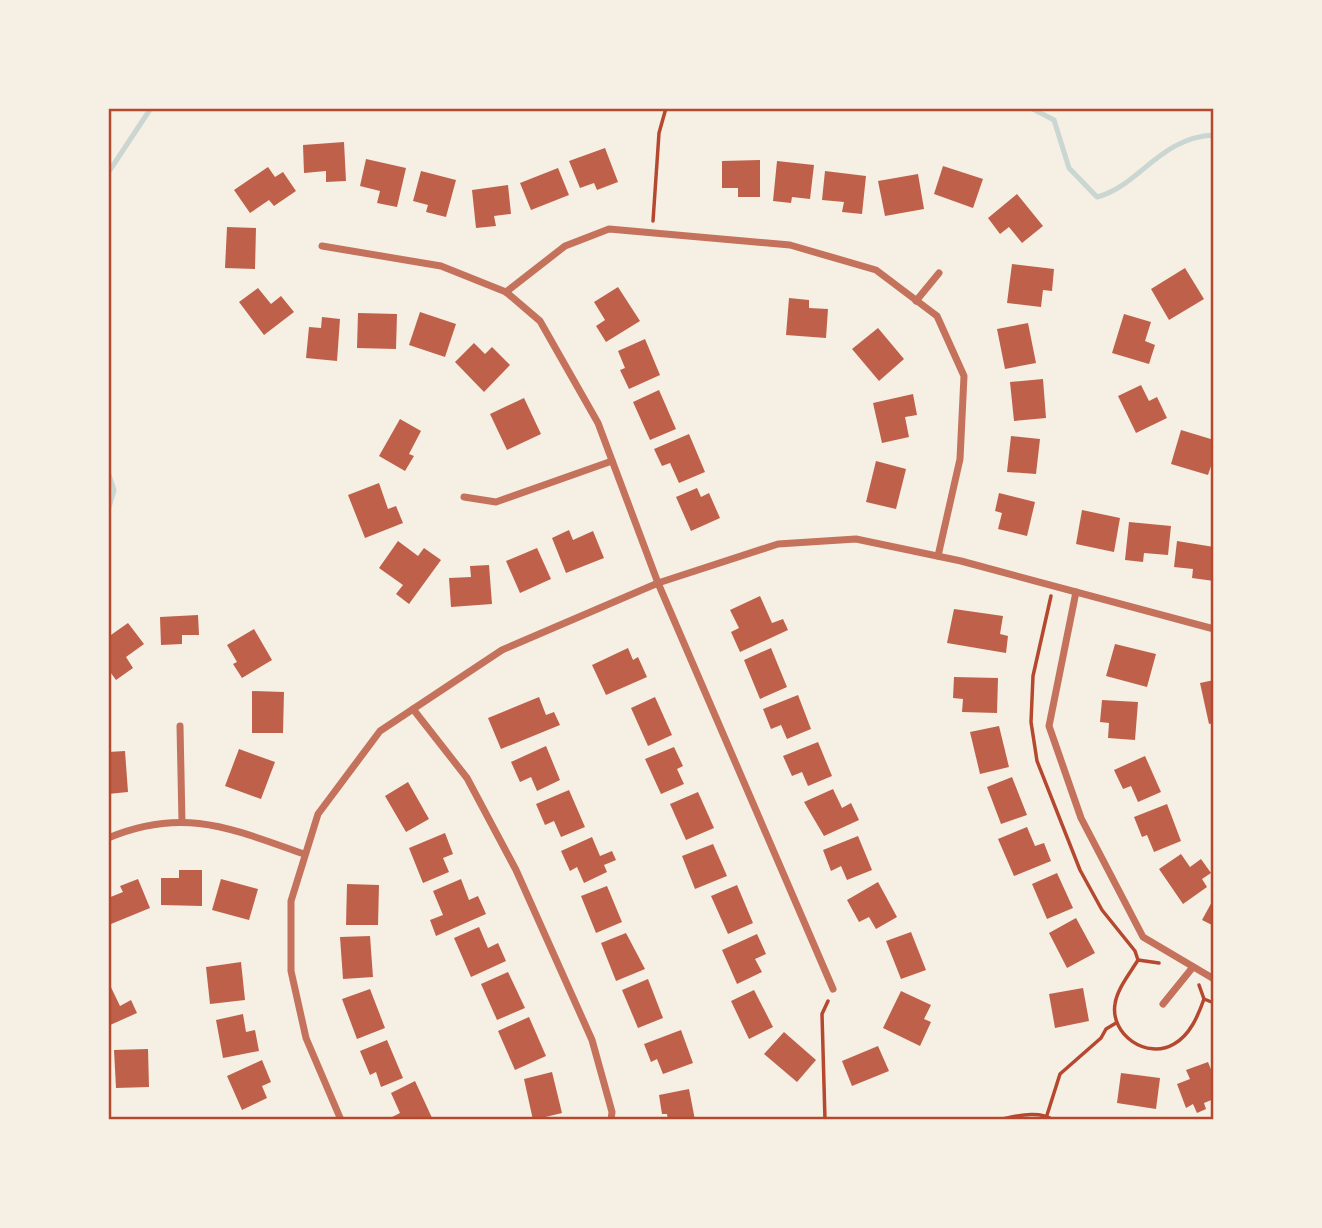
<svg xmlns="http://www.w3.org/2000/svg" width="1322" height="1228" viewBox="0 0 1322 1228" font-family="'PT Sans',sans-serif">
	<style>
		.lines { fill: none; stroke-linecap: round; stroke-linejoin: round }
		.stream { stroke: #c9d6d2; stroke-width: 5 }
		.building { fill: #bf614a }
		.path { stroke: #b5482f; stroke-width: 3.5 }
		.minor { stroke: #c5725c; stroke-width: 7 }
		.neatline { fill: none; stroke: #b5482f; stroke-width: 2.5 }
	</style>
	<rect width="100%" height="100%" fill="#f6efe4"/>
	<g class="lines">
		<g class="stream">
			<path d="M1031,108L1054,120L1069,168L1097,197C1138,187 1160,137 1214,135"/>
			<path d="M108,173L151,108"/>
			<path d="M108,472L114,490L108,511"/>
		</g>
	</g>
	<g class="building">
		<path d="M344,142L346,181L326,182V171L304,173L303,145Z"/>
		<path d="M605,148L618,182L597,190L594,183L580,188L569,161Z"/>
		<path d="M366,159L406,168L397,207L377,203L380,191L360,186Z"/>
		<path d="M760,160V197H738V188H722V161Z"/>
		<path d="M777,161L814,165L810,199L792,197L791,203L773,201Z"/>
		<path d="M943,166L983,179L973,208L934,194Z"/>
		<path d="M268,167L275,177L283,172L296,191L274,206L269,200L250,213L234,190Z"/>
		<path d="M558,168L569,195L531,210L520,183Z"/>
		<path d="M421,171L456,180L446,217L426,212L428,205L413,201Z"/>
		<path d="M825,171L866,176L862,214L842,212L844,202L822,200Z"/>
		<path d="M918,174L924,209L885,216L878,181Z"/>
		<path d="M508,185L511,214L494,216L496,226L476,228L472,190Z"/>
		<path d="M1017,194L1043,226L1022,243L1009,227L1000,234L988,218Z"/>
		<path d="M227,227L256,228L255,269L225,268Z"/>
		<path d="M1012,264L1054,269L1052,291L1043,290L1041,307L1007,303Z"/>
		<path d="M1185,268L1204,299L1169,320L1151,289Z"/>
		<path d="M618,287L640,321L606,342L596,326L605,320L594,302Z"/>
		<path d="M258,288L271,304L281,296L294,312L264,335L239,302Z"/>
		<path d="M789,298L809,300V308L828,309L826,338L786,335Z"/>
		<path d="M420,312L456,324L445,357L409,345Z"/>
		<path d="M358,313L397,314L396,349L357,348Z"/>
		<path d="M1124,314L1151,322L1145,341L1155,345L1149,364L1112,353Z"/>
		<path d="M322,317L340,319L337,361L306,358L309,327L321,328Z"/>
		<path d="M1028,323L1036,363L1005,369L997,329Z"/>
		<path d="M878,328L904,359L879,381L852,349Z"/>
		<path d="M645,339L660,375L629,389L620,370L625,368L618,351Z"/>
		<path d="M474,343L485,354L492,347L510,365L484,392L455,362Z"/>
		<path d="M1043,379L1046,418L1014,421L1010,382Z"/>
		<path d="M1141,385L1149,401L1157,397L1167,418L1136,433L1118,396Z"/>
		<path d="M659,390L676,429L650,440L633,402Z"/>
		<path d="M913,394L917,415L905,417L909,437L882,443L873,403Z"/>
		<path d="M524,398L541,434L507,450L490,414Z"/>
		<path d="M400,419L421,431L409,454L414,456L405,471L379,456Z"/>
		<path d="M1181,430L1214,440V457L1208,475L1171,464Z"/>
		<path d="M689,434L705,472L679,483L670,463L662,466L654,449Z"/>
		<path d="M1011,436L1040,439L1036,474L1007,472Z"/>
		<path d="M876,461L906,469L896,509L866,502Z"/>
		<path d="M379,483L388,509L396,506L403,523L365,538L348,495Z"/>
		<path d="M697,488L701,497L709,493L720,518L691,531L676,497Z"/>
		<path d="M999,493L1035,502L1027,536L998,529L1002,513L995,511Z"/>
		<path d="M1082,510L1120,518L1114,552L1076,544Z"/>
		<path d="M1129,522L1171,526L1168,555L1144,553L1143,562L1125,560Z"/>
		<path d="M569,530L573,540L593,531L604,558L566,573L552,538Z"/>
		<path d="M398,541L418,556L424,548L441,560L409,604L396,594L403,585L379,568Z"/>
		<path d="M1177,541L1214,547V581L1192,578L1193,569L1174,567Z"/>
		<path d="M537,548L551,579L520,593L506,561Z"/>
		<path d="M489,565L492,604L451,607L449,578L471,577L470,566Z"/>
		<path d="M760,596L772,623L783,619L788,630L740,652L731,632L739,628L730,610Z"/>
		<path d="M954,609L1003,616L1000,634L1008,636L1006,653L947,643Z"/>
		<path d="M198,615L199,635H182V644L161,645L160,617Z"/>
		<path d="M128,623L144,644L126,657L133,668L116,680L108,669V637Z"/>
		<path d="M254,629L272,660L242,678L233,664L237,662L227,645Z"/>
		<path d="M1115,644L1156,654L1147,687L1106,676Z"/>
		<path d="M628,648L633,660L638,657L647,677L606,695L592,665Z"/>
		<path d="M771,648L787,687L760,699L744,660Z"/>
		<path d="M954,677L998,678L997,713L962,712L963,699L953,698Z"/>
		<path d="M1214,680V723L1209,724L1200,683Z"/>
		<path d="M252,691L284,692L283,733H252Z"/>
		<path d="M798,695L811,729L787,739L781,725L771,729L763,709Z"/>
		<path d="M539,697L546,715L554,712L560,725L501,749L488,718Z"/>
		<path d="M655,697L672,735L648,746L631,708Z"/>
		<path d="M1102,700L1138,702L1135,740L1108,738L1109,723L1100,722Z"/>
		<path d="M999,726L1009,767L980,774L970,732Z"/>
		<path d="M818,742L832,776L808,786L802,772L792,776L783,756Z"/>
		<path d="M546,746L560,780L537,791L531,777L520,782L511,762Z"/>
		<path d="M674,747L683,766L677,769L684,784L661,794L645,759Z"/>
		<path d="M239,749L275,762L261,799L225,786Z"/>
		<path d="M125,751L128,792L108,794V752Z"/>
		<path d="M1145,756L1161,792L1138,802L1131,786L1123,789L1114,770Z"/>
		<path d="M1012,777L1027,815L1001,824L987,787Z"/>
		<path d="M408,782L429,819L406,832L385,796Z"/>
		<path d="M833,789L842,808L851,803L859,820L824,836L804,802Z"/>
		<path d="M569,790L585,827L561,837L554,821L545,825L536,804Z"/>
		<path d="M698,792L714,828L686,840L670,804Z"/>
		<path d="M1167,804L1181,841L1154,852L1147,835L1142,837L1134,817Z"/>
		<path d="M1027,827L1035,846L1044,843L1051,861L1014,876L998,839Z"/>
		<path d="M445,833L453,854L443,858L449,872L423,883L409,848Z"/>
		<path d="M858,836L872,870L847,880L841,866L831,871L823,850Z"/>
		<path d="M592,837L600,856L612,851L616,860L604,865L607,872L584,883L577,867L570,871L561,851Z"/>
		<path d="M713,844L727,876L695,889L682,856Z"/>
		<path d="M1181,854L1190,867L1201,859L1211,873L1202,879L1207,887L1183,904L1159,869Z"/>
		<path d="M179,870H202V906L161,905V878H179Z"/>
		<path d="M1057,873L1073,908L1047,919L1032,884Z"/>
		<path d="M138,879L150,908L111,924L108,898L123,892L120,886Z"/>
		<path d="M221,879L258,889L249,920L212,910Z"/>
		<path d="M461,879L469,900L478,896L486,914L436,936L430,920L443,915L433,891Z"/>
		<path d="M878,882L897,917L876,929L869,917L859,922L847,900Z"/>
		<path d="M347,884L379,885L378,925H346Z"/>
		<path d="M737,885L753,923L728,934L711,896Z"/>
		<path d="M607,886L622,922L596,933L581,896Z"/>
		<path d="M1214,898V926L1202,920Z"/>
		<path d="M1076,918L1095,953L1067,968L1049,933Z"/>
		<path d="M479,927L488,948L498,943L506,961L471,977L454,938Z"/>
		<path d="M911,932L926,970L901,979L886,941Z"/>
		<path d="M626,933L645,969L616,981L601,943Z"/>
		<path d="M757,934L766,954L755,959L762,972L737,984L722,950Z"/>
		<path d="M370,936L373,977L343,979L340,937Z"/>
		<path d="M241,962L245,1000L210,1004L206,967Z"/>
		<path d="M508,972L525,1008L497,1020L481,984Z"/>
		<path d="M648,979L663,1018L638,1028L622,990Z"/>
		<path d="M108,981L120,1006L131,1000L137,1013L108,1026Z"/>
		<path d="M1083,988L1089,1021L1055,1028L1049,994Z"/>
		<path d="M370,989L385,1028L357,1039L342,999Z"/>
		<path d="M754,990L773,1027L749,1039L731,1001Z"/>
		<path d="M901,991L931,1005L924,1019L931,1022L920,1046L883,1028Z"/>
		<path d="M243,1014L246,1032L255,1030L259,1051L223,1058L216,1020Z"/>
		<path d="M529,1017L546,1056L515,1070L498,1031Z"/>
		<path d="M681,1030L693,1063L663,1074L657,1059L651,1062L644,1044Z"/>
		<path d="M784,1032L816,1060L797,1082L764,1054Z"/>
		<path d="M387,1040L403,1078L381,1087L376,1072L370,1075L360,1051Z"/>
		<path d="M878,1046L889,1071L852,1086L842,1061Z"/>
		<path d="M148,1049L149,1087L116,1088L114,1050Z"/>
		<path d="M262,1060L271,1082L262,1086L267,1098L242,1110L227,1076Z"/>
		<path d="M1208,1062L1214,1077V1099L1204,1103L1206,1109L1197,1113L1193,1104L1186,1108L1177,1084L1190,1079L1186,1070Z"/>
		<path d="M552,1072L562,1113L533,1120L524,1079Z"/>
		<path d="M1121,1073L1160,1078L1156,1109L1117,1103Z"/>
		<path d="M415,1081L433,1120H386L400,1113L391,1093Z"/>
		<path d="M689,1089L695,1120H668L667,1114H662L659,1095Z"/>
	</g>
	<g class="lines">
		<g class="path">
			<path d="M653,221L659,133L666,108"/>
			<path d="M1051,596L1033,676L1031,722L1037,761L1080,870L1102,910L1135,951L1138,960C1130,973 1117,989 1115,1004C1110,1035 1147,1060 1174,1044C1190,1035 1198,1016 1204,999L1214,1003"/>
			<path d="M1138,960L1159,963"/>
			<path d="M1199,985L1204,999"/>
			<path d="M1047,1115L1060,1074L1101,1038L1106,1029L1116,1023"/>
			<path d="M825,1120L822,1014L828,1001"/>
			<path d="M997,1120C1014,1117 1038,1109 1053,1120"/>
		</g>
		<g class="minor">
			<path d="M322,246L441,266L506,292L540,321L598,423L658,583L833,989"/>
			<path d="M506,292L565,246L609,229L790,245L876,270L937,316L964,376L960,459L938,556"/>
			<path d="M916,301L939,273"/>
			<path d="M464,497L496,502L612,461"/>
			<path d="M1076,592L1049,726L1081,818L1143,937L1214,979"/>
			<path d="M413,709L467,778L516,870L592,1040L612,1112L611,1120"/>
			<path d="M180,726L182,822"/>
			<path d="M108,838C184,806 232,829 304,854"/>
			<path d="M1163,1004L1193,967"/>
			<path d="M341,1120L306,1038L291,971V901L318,814L380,731L502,650L658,583L778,544L856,539L961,561L1214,629"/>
		</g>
	</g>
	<rect width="1322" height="1228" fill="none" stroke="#f6efe4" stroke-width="220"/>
	<rect x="110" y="110" width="1102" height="1008" class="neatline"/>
</svg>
